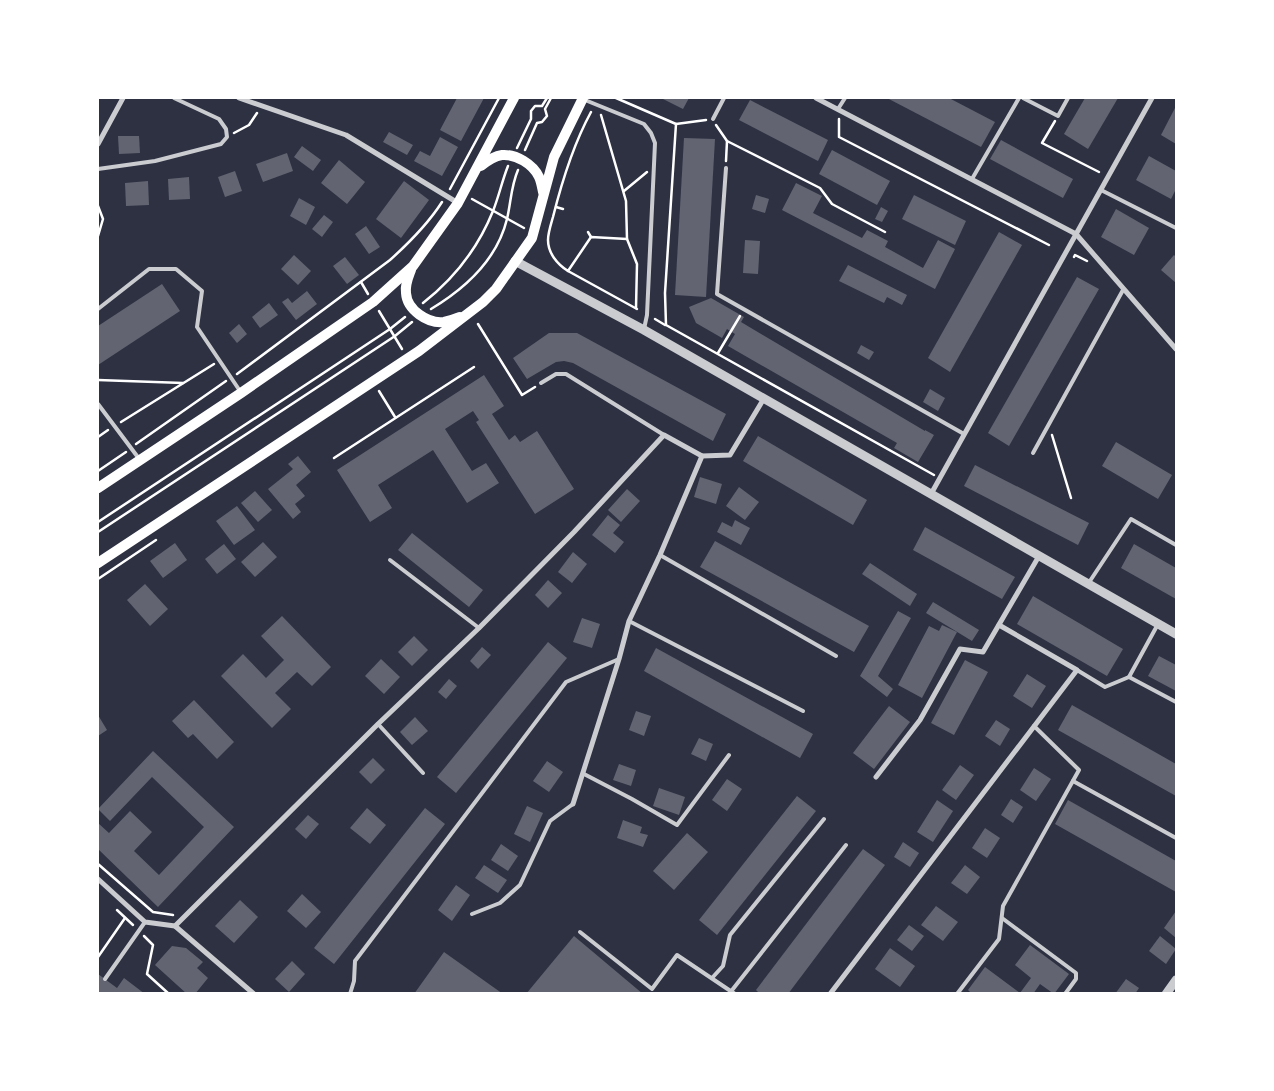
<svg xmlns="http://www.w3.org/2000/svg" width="1274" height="1091" viewBox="0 0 1274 1091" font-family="'Open Sans',sans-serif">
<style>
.building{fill:#626471}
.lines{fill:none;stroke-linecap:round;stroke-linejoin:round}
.path{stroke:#fff;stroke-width:2.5}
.service{stroke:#caccd0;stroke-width:4}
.minor{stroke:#caccd0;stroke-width:5}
.tertiary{stroke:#caccd0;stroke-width:9}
.secondary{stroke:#fff;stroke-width:10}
</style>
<rect width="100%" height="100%" fill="#2d3142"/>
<g class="building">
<polygon points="457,98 484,98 461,141 440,130"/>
<polygon points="661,98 689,98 683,109"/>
<polygon points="887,98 949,98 995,122 981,147"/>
<polygon points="1085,98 1118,98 1088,149 1064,134"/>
<polygon points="750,100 828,140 818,161 739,120"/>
<polygon points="1176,106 1176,144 1161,135"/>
<polygon points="389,132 413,145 407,155 383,142"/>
<polygon points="118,136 139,136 140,153 119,154"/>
<polygon points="440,137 458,147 442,176 414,161 420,151 430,156"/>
<polygon points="684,138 715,139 706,297 675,295"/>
<polygon points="1001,140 1073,179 1063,198 990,159"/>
<polygon points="302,146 321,160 313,171 294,157"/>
<polygon points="832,150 890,181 877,205 819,174"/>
<polygon points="287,153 293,171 263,182 256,164"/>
<polygon points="1149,156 1176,171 1176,189 1171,199 1136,180"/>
<polygon points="339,160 365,182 347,204 321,183"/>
<polygon points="235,171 242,191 225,197 218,177"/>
<polygon points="189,177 190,199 169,200 168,179"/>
<polygon points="148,181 149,205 126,206 125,183"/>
<polygon points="404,181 429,200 401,238 376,219"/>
<polygon points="796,183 822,196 813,213 862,238 867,230 888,241 885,247 923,268 938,240 955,249 935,289 782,210"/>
<polygon points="756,195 769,199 765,213 752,209"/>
<polygon points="914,195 966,221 955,245 902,219"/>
<polygon points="299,198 315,207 306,225 290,216"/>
<polygon points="881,207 888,211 882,222 875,219"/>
<polygon points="1116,209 1149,228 1134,255 1101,237"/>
<polygon points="324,215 333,222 322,237 312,229"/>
<polygon points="366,226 380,247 369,254 355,234"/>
<polygon points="999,232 1022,245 950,372 928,358"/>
<polygon points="745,240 760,241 758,274 743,273"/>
<polygon points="294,255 311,271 298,285 281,269"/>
<polygon points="1174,255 1176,257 1176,283 1161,270"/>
<polygon points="345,257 359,275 347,284 333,266"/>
<polygon points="848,265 907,295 902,305 887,297 884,303 839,281"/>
<polygon points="1077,277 1099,289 1009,446 988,433"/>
<polygon points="162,284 180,311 98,365 98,326"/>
<polygon points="307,291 317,304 296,320 282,302 288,298 292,303"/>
<polygon points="711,298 744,317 741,322 925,431 925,430 934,435 918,462 894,448 897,443 728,346 735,334 727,329 722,338 696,323 689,307"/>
<polygon points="269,303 278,315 260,328 252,317"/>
<polygon points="239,324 247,334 237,343 229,333"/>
<polygon points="549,333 577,333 726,414 713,441 573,363 564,361 556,362 527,379 513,358"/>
<polygon points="861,345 874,352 869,360 857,353"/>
<polygon points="484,375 504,406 492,414 509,440 515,435 520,442 537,431 574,489 535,514 476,422 479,420 473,411 445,429 472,471 486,463 499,483 467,503 433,450 378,485 392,508 370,522 337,470"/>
<polygon points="930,389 945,398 938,411 923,402"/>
<polygon points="758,436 867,500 853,525 743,461"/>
<polygon points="1116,442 1172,475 1158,499 1102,466"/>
<polygon points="298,456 311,472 296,485 305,496 295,504 301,512 293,519 268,489 293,469 288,464"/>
<polygon points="975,465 1089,523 1078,545 964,486"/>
<polygon points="700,477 722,484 716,504 694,497"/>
<polygon points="739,487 759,502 745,520 726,506"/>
<polygon points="627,489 640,501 621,522 608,510"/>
<polygon points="255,491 272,510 258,522 241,503"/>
<polygon points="237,506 255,530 234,545 216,521"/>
<polygon points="608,515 620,525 613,533 624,542 615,553 592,535"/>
<polygon points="735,520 750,528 741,545 717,532 722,522 732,527"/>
<polygon points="925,527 1015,577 1002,599 913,550"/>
<polygon points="412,533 483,590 469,607 398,550"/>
<polygon points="715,541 869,626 854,652 700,567"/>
<polygon points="263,542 277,557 255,577 241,562"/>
<polygon points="175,543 187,560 163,578 150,561"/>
<polygon points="224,544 236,559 217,574 205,559"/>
<polygon points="1134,544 1176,568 1176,599 1121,568"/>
<polygon points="573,552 587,564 572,583 558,572"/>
<polygon points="870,563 917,594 910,606 862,574"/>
<polygon points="548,580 562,593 548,608 535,595"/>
<polygon points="145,584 168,609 150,626 127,600"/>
<polygon points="1033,596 1123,649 1107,676 1017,624"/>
<polygon points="933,602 979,630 972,641 926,613"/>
<polygon points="898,611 911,618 878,676 893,689 887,697 860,676"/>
<polygon points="282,616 331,667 312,686 297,672 275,693 291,709 272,728 221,676 243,654 266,678 284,660 261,636"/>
<polygon points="582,618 600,624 592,648 573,642"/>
<polygon points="942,625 957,632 922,698 898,685 929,626 939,631"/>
<polygon points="414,636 428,650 412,666 398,652"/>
<polygon points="548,642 567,658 456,793 437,777"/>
<polygon points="482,647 491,655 478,669 470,661"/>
<polygon points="656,648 813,734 800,758 644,671"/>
<polygon points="1159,656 1176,665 1176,691 1148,676"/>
<polygon points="381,659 400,677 384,694 365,676"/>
<polygon points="965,660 988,672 954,735 931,723"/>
<polygon points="1027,674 1046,686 1032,708 1013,696"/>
<polygon points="449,679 457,686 446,699 438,692"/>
<polygon points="194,700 234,742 217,759 193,734 188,738 172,721"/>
<polygon points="1072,705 1176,764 1176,796 1058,730"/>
<polygon points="889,706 910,722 874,769 853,753"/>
<polygon points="636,711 651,716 644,736 629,730"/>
<polygon points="98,715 107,730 98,736"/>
<polygon points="415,717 428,731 412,745 400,732"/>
<polygon points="996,720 1010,729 1000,746 985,736"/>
<polygon points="699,738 713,744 706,761 691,754"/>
<polygon points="153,751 234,827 158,907 98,849 98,823 109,833 130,811 152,832 134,851 159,875 204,827 152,777 110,821 98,809"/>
<polygon points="373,758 385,770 371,784 359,772"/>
<polygon points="547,761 563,772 549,792 533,781"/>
<polygon points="619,764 636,770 631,786 613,780"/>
<polygon points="960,765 974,775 956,800 942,790"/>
<polygon points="1034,768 1051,779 1036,801 1020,790"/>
<polygon points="727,779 742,789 727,811 712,800"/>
<polygon points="659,788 685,797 679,815 653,806"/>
<polygon points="797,796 816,811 717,935 699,920"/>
<polygon points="1011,799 1023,807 1013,823 1001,815"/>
<polygon points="937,800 953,811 933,842 917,832"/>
<polygon points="1068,800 1176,861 1176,892 1055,824"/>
<polygon points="527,806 543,813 530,842 514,834"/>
<polygon points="367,808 386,825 370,844 350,828"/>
<polygon points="425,808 445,824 334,964 314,948"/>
<polygon points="308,815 319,824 306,839 295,829"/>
<polygon points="623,820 642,827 640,833 648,835 643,847 617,838"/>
<polygon points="985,828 1000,838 987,858 972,848"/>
<polygon points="687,833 708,852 674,890 653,871"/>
<polygon points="903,842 919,853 910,867 894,857"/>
<polygon points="501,844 518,856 508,871 491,860"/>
<polygon points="863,849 885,865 788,994 760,994 756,990"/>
<polygon points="484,865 507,880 498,893 475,878"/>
<polygon points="965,865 980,877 967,894 951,883"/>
<polygon points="456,885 470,895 452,921 438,910"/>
<polygon points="302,894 321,912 306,928 287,911"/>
<polygon points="240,900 258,917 234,943 215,926"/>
<polygon points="936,906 958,922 943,941 921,925"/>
<polygon points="1176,911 1176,938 1164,928"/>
<polygon points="909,925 924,936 912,951 897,940"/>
<polygon points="574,936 643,994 526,994"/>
<polygon points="1160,936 1176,949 1166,964 1149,951"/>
<polygon points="1030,945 1069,974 1054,994 1040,984 1033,994 972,994 968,990 985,967 1020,993 1031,978 1015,965"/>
<polygon points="172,946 186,948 203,962 197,968 208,978 195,994 187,994 155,965"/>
<polygon points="890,948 915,966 900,987 875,969"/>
<polygon points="444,952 503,994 414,994"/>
<polygon points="292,961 305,974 289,992 275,979"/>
<polygon points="98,974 117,988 124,978 145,994 98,994"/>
<polygon points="1126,979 1139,988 1135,994 1115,994"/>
</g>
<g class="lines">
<g class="path">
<polyline points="616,98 676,124 665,293 666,325 934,475"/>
<path d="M591,112C573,145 562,181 553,217C551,224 548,233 548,240C548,253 557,264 568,271L591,237L627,239L637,264L636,308"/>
<polyline points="601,115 626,201 627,239"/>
<polyline points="839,119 839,137 1049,245"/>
<polyline points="1055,121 1042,143 1099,172"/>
<polyline points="676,124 706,120"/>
<polyline points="716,125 727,141 726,161"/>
<polyline points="234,133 249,125 257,113"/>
<polyline points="727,141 820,188 832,204 885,232"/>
<polyline points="517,148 531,119 531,111 535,106 542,106 547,98"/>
<polyline points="525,150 537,123 542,122 547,116 545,109 551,98"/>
<polyline points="450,189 499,98"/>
<polyline points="624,191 647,172"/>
<polyline points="472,199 524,228"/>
<polyline points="98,206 103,219 98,236"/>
<polyline points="556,207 563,209"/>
<polyline points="588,232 591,237"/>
<polyline points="1074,257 1075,255 1087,261"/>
<polyline points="568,271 637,309"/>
<polyline points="361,282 368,294"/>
<path d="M423,303C455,278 478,248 493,211C499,196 502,181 508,166"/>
<path d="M431,309C466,288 497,260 507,219C511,202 511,186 518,170"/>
<polyline points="379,311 402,349"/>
<polyline points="655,319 665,325"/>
<polyline points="478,324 522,395 535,387"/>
<polyline points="718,353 740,316"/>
<path d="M237,374L390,260C410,242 428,224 442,202"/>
<polyline points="98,380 183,383"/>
<polyline points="379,391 395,417"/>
<polyline points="121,422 214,364"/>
<polyline points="1052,435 1071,498"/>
<polyline points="98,437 108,430"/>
<polyline points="136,444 226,381"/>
<polyline points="334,458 474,367"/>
<polyline points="98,471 126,452"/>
<polyline points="98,522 390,329 405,317"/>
<polyline points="98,532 395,336 412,322"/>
<polyline points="98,579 156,540"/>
<polyline points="98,864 153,912 173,915"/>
<polyline points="117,910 133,925"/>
<polyline points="144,936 153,945 147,974 169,994"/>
<polyline points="98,957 125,918"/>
</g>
<g class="service">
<polyline points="1023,98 1058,116 1068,98"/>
<polyline points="585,100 644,124 651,133 655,143 647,315 644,329"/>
<polyline points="838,109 845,98"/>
<polyline points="713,119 724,98"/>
<polyline points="726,168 717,294 964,434"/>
<polyline points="98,169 155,161 221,144 227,137 226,129 219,119 174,98"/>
<polyline points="972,179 1019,98"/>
<polyline points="1101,190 1176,228"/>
<polyline points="98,309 149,269 176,269 202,291 197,327 240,391"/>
<polyline points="541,383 556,374 566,374 664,435"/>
<polyline points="98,404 140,460"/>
<polyline points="1033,453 1123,290"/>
<polyline points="660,555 836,656"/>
<polyline points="390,560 479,628"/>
<polyline points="1088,584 1131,519 1176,545"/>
<polyline points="629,621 803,711"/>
<polyline points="1158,624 1129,677 1176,702"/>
<polyline points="1077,670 1105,687 1129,677"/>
<polyline points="378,724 423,773"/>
<polyline points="584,774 632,799 677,825 729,755"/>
<polyline points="1073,781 1176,838"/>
<polyline points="472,914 500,903 520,885 550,821 573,804"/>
<polyline points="1002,918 1076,973 1076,979 1065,994"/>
<polyline points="580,932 652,989 677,955 735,994"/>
<polyline points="712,978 723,966 730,935 824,819"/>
<polyline points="105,979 145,922"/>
<polyline points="350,994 354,981 355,961 566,682 619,659"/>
<polyline points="729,994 846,845"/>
<polyline points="957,994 999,939 1003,906 1079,770 1034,726"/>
</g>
<g class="minor">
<polyline points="239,98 346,135 458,203"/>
<polyline points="816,98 1076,234 1176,349"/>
<polyline points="98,144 123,98"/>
<polyline points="931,494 1152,98"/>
<polyline points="876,777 920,720 960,649 983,652 1039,556"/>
<polyline points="573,804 619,659 629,621 660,555 702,456 730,455 763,400"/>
<polyline points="98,879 145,922 175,926 254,994"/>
<polyline points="175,926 378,724 479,628 574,532 664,435 702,456"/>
<polyline points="830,994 1077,670 999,625"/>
</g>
<g class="tertiary">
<polyline points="515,261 644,330 1176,634"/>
<polyline points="1166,994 1176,980"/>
</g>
<g class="secondary">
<path d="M481,166C487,161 494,156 502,155C516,154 533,164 539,177C541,181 542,187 543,192"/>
<path d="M411,270C408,278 405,284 406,293C407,310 428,324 444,322C449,321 455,319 460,317"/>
<polyline points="98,488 241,393 373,302 413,266 458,203 514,98"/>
<polyline points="98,563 419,351 483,302 496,289 532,238 554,157 583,98"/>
</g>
</g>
<rect width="1274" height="1091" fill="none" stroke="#ffffff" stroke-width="198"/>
</svg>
